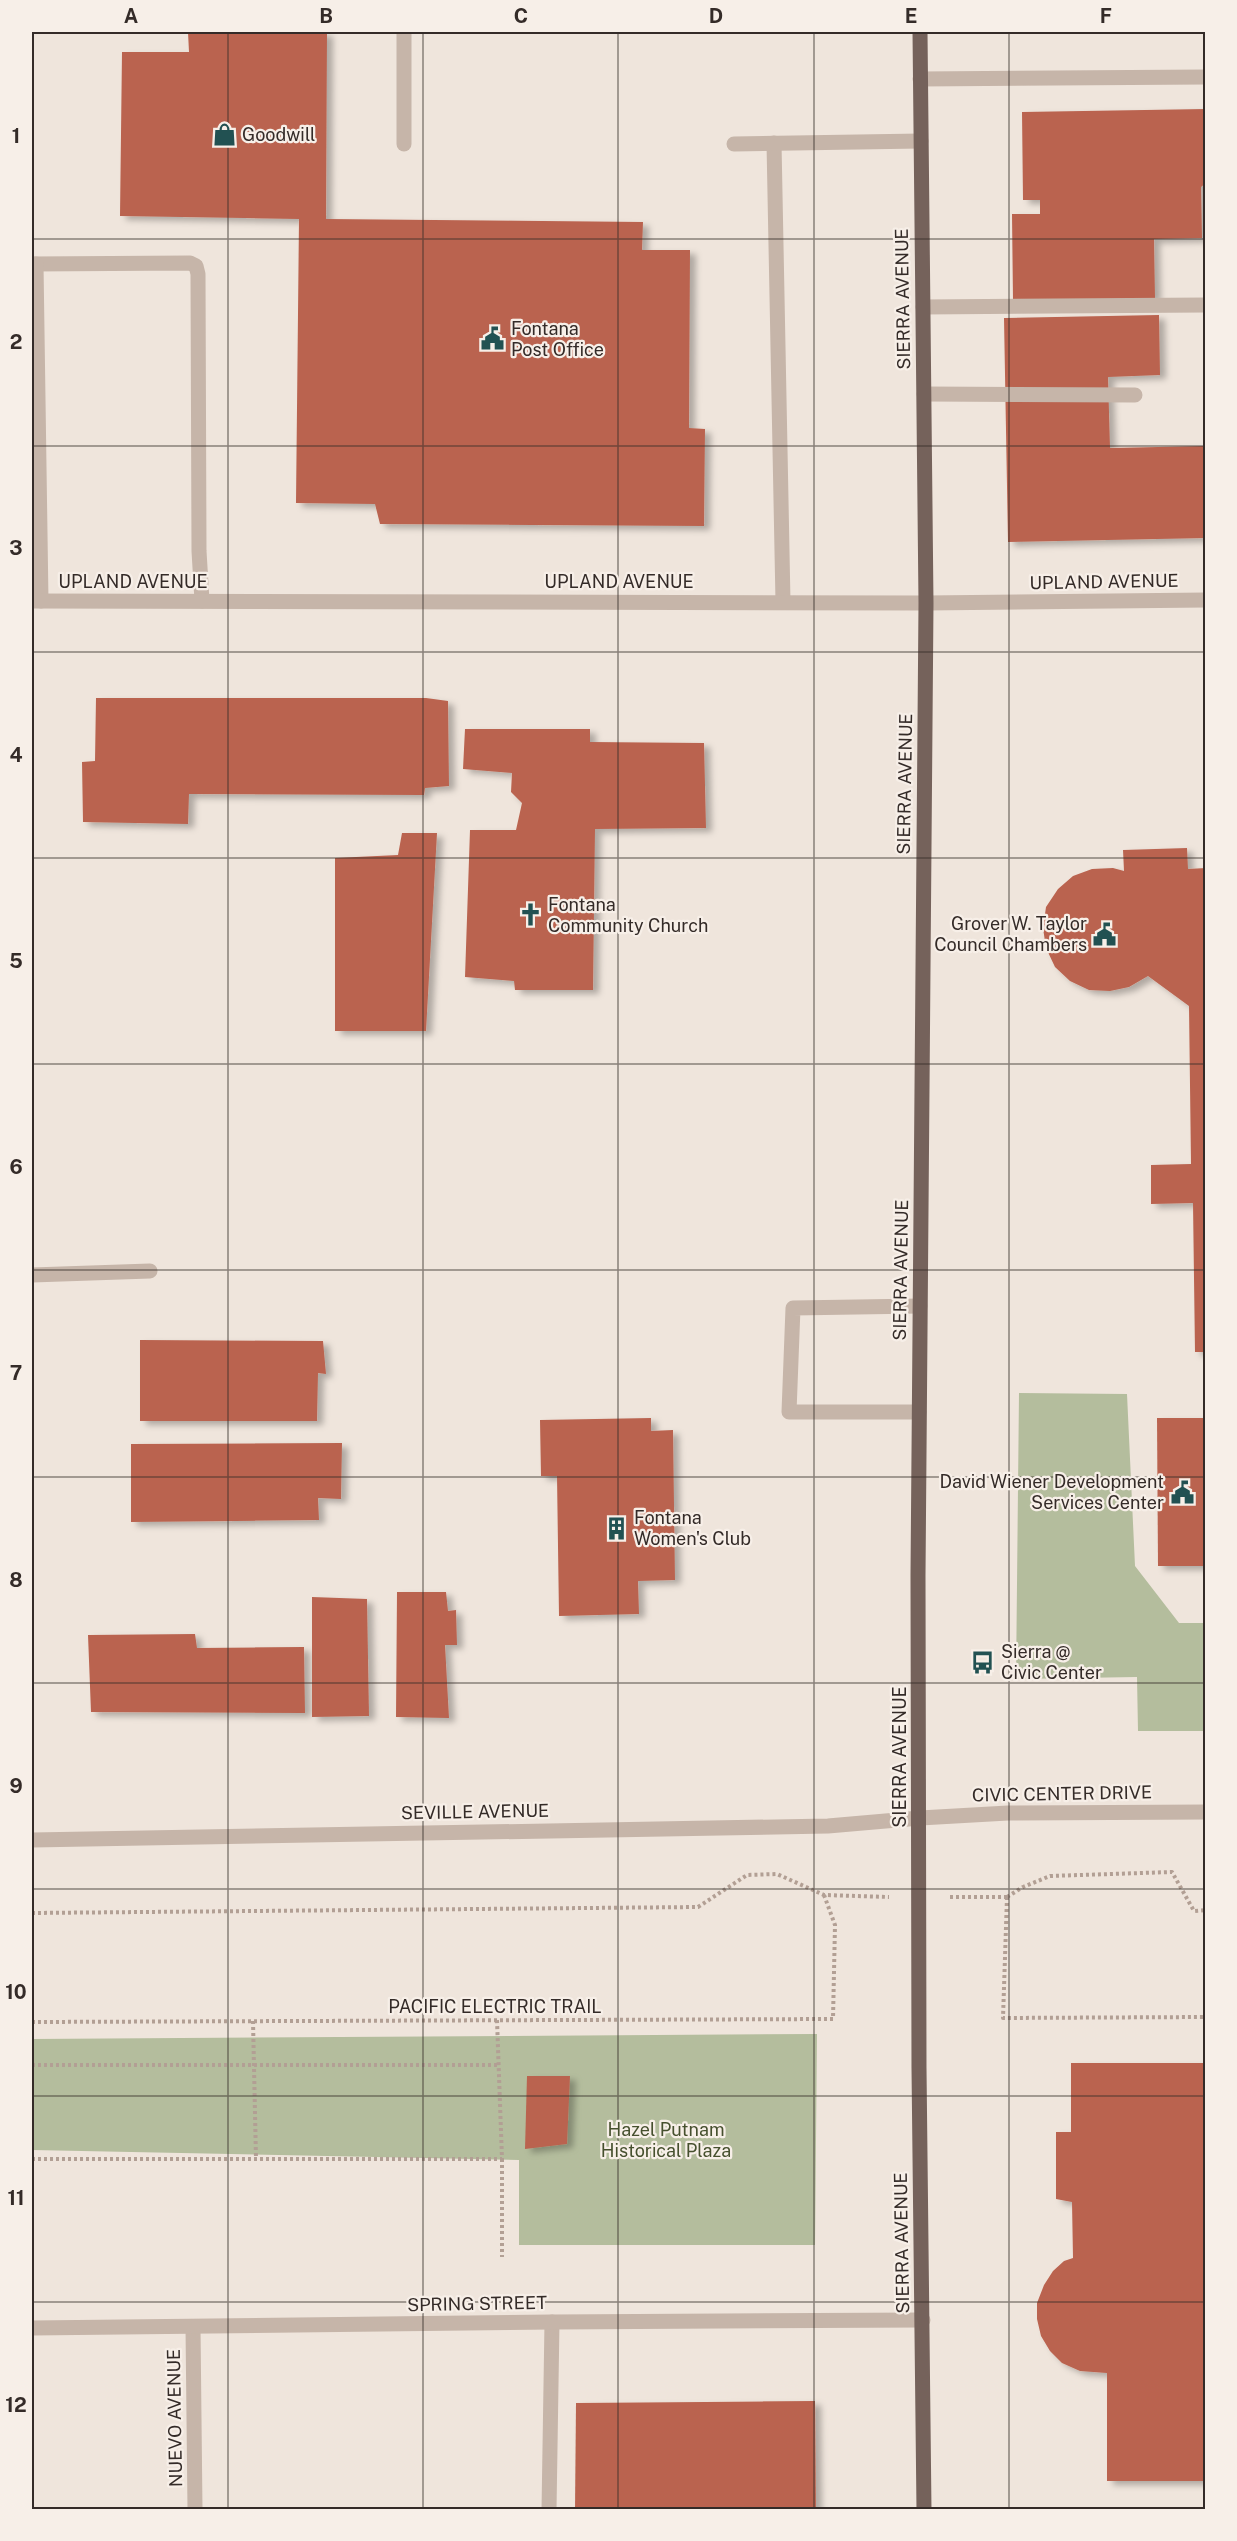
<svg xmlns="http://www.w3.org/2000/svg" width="1237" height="2541" viewBox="0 0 1237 2541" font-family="'Public Sans',sans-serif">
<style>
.green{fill:#b4bd9d}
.building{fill:#ba634f;filter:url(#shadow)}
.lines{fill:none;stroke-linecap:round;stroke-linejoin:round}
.path{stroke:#b29f94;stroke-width:4;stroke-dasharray:3 3;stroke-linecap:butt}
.service{stroke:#c6b5a9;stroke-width:15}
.minor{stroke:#c6b5a9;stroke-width:15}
.tertiary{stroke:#c6b5a9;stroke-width:15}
.primary{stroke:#75625b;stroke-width:15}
.grid{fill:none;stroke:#342b28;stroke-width:1.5;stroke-opacity:0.55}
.labels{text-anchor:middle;stroke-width:4.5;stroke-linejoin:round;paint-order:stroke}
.poi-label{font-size:18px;fill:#342b28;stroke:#f7efe8;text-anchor:start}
.street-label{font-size:18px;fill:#342b28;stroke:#f7efe8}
.park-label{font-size:18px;fill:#46502e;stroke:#f7efe8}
.neatline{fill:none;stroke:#342b28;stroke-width:2}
.grid-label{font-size:20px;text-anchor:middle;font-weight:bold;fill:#342b28}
</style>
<defs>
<filter id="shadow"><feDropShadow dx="6" dy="4" stdDeviation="3" flood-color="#0004"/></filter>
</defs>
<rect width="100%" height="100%" fill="#efe5dc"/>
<g class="green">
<polygon points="1019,1393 1127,1394 1135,1566 1179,1623 1205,1623 1205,1731 1138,1731 1137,1677 1016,1679"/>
<polygon points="817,2034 815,2245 519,2245 519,2160 32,2150 32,2039"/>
</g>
<g class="building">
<polygon points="188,32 327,32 326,219 643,222 642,250 690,250 689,428 705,429 704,526 380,524 375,504 296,503 299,219 120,216 122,52 189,52"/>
<polygon points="1206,109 1206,183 1201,187 1202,238 1154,239 1155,298 1013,301 1012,214 1040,214 1040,200 1023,200 1022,112"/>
<polygon points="1159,315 1160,375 1108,377 1110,448 1206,446 1206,538 1008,542 1004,318"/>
<polygon points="96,698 426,698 448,701 449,786 425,788 424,795 189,794 188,824 83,822 82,762 95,761"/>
<polygon points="465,729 590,729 590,742 704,743 706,828 595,829 593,990 515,990 514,981 465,977 470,830 516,830 522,803 511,792 512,773 463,769"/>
<polygon points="402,833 437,833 426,1031 335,1031 335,858 398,855"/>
<polygon points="1187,848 1188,869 1206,868 1206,1352 1195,1352 1193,1203 1151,1204 1151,1165 1191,1164 1189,1006 1148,976 1129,987 1110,991 1089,990 1070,981 1055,967 1046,948 1043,928 1046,907 1058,889 1073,876 1092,869 1113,868 1124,871 1123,850"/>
<polygon points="140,1340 323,1341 326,1374 318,1373 317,1421 140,1421"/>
<polygon points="651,1418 651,1431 673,1430 675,1580 638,1581 639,1614 559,1616 557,1476 541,1476 540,1420"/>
<polygon points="1157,1418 1206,1418 1206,1566 1158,1566"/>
<polygon points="342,1443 341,1499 318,1498 319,1520 131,1522 131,1444"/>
<polygon points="397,1592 446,1592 448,1611 456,1610 457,1645 445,1645 449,1718 396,1717"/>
<polygon points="312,1597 367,1599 369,1716 312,1717"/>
<polygon points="195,1634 197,1648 304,1647 305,1713 91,1712 88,1635"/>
<polygon points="1071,2063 1206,2063 1206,2481 1107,2481 1107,2373 1080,2371 1062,2363 1050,2351 1041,2336 1037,2319 1037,2303 1044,2285 1053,2271 1064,2261 1073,2258 1072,2202 1056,2199 1056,2132 1071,2132"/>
<polygon points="527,2076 570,2076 567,2144 525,2149"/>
<polygon points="815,2401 816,2510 575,2510 576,2403"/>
</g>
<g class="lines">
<g class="path">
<polyline points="950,1897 1007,1897"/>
<polyline points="1007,1897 1003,2018 1206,2017"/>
<polyline points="1007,1897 1023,1887 1050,1876 1172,1872 1194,1911 1206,1910"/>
<polyline points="32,1913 698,1907 747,1875 777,1874 824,1895 889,1897"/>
<polyline points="253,2021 256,2159"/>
<polyline points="32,2022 833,2019 835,1925 824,1895"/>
<polyline points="32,2065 499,2065"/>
<polyline points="32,2159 502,2159 497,2020"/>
<polyline points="502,2159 502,2257"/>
</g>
<g class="service">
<polyline points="404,32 404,144"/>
<polyline points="920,79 1206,77"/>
<polyline points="774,143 783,602"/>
<polyline points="734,144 921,141"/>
<polyline points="32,264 190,263 196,266 198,274 199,551 202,601"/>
<polyline points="36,264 41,601"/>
<polyline points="923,307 1206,305"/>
<polyline points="924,394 1135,395"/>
<polyline points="32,1275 150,1271"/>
<polyline points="919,1412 789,1412 793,1308 920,1306"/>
<polyline points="549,2510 552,2322"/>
</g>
<g class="minor">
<polyline points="32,601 926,603 1206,600"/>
<polyline points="920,1818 1008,1813 1206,1812"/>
<polyline points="193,2327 195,2510"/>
<polyline points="32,2328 552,2322 923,2320"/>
</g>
<polyline class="tertiary" points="32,1840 828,1826 920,1818"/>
<polyline class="primary" points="920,32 926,603 918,1575 919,2068 924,2510"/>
</g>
<path class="grid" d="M228,32V2510M423,32V2510M618,32V2510M814,32V2510M1009,32V2510M32,239H1206M32,446H1206M32,652H1206M32,858H1206M32,1064H1206M32,1270H1206M32,1477H1206M32,1683H1206M32,1889H1206M32,2096H1206M32,2302H1206"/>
<defs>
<symbol id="shop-bare" viewBox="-9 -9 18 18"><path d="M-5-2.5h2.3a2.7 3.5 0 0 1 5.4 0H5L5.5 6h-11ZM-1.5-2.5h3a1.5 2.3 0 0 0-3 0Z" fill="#225152" stroke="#f7efe8" stroke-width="2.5" paint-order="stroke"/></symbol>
<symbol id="civic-bare" viewBox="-9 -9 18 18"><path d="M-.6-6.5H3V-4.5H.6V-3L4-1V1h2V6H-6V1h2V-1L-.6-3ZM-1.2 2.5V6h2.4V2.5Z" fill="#225152" stroke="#f7efe8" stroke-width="2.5" paint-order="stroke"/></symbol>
<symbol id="church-bare" viewBox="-9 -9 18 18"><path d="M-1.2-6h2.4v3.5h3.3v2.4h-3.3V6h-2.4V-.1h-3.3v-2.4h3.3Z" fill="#225152" stroke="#f7efe8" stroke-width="2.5" paint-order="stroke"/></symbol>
<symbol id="building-bare" viewBox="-9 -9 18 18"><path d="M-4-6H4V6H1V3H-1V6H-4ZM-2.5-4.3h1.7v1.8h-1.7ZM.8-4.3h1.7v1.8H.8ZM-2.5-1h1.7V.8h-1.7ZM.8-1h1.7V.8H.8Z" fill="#225152" stroke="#f7efe8" stroke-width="2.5" paint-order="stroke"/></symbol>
<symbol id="bus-bare" viewBox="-9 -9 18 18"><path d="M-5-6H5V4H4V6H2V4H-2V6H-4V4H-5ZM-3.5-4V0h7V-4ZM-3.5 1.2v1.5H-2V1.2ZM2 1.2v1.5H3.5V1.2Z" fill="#225152" stroke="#f7efe8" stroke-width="2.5" paint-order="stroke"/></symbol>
</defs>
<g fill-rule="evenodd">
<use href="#shop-bare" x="208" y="118" width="33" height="33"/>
<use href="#civic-bare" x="476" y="322" width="33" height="33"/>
<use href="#church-bare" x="514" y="898" width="33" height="33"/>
<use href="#civic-bare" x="1088" y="918" width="33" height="33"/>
<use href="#civic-bare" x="1166" y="1476" width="33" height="33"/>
<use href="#building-bare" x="600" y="1512" width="33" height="33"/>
<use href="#bus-bare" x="966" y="1646" width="33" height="33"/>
</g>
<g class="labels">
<g class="poi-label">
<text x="242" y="141">Goodwill</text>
<text x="511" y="335">Fontana<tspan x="511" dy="21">Post Office</tspan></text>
<text x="548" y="911">Fontana<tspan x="548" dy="21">Community Church</tspan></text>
<text x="1087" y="930" text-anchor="end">Grover W. Taylor<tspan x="1087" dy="21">Council Chambers</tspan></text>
<text x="1164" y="1488" text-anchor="end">David Wiener Development<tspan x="1164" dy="21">Services Center</tspan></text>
<text x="634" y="1524">Fontana<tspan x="634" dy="21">Women's Club</tspan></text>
<text x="1001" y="1658">Sierra @<tspan x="1001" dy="21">Civic Center</tspan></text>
</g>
<g class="street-label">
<text transform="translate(903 299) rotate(-91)" y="6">SIERRA AVENUE</text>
<text x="133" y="588">UPLAND AVENUE</text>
<text x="619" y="588">UPLAND AVENUE</text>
<text transform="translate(1104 582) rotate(-1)" y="6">UPLAND AVENUE</text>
<text transform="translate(905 784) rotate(-89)" y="6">SIERRA AVENUE</text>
<text transform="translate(901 1270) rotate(-89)" y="6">SIERRA AVENUE</text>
<text transform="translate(900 1757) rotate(-90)" y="6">SIERRA AVENUE</text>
<text transform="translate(1062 1794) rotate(-1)" y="6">CIVIC CENTER DRIVE</text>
<text transform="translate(475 1812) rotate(-1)" y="6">SEVILLE AVENUE</text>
<text x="495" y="2013">PACIFIC ELECTRIC TRAIL</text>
<text transform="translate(902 2243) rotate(-91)" y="6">SIERRA AVENUE</text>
<text transform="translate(477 2304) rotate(-1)" y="6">SPRING STREET</text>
<text transform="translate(175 2418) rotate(-91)" y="6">NUEVO AVENUE</text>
</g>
<g class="park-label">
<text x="666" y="2136">Hazel Putnam<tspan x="666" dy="21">Historical Plaza</tspan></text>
</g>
</g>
<rect width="1237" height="2541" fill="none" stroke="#f7efe8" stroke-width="66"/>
<rect x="33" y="33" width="1171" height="2475" class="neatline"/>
<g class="grid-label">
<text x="131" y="23">A</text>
<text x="326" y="23">B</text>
<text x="521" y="23">C</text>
<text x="716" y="23">D</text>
<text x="911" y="23">E</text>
<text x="1106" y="23">F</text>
<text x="16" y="143">1</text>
<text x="16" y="349">2</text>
<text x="16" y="555">3</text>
<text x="16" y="762">4</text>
<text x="16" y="968">5</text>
<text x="16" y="1174">6</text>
<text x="16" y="1380">7</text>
<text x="16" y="1587">8</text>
<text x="16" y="1793">9</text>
<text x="16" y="1999">10</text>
<text x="16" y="2205">11</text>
<text x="16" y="2412">12</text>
</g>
</svg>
